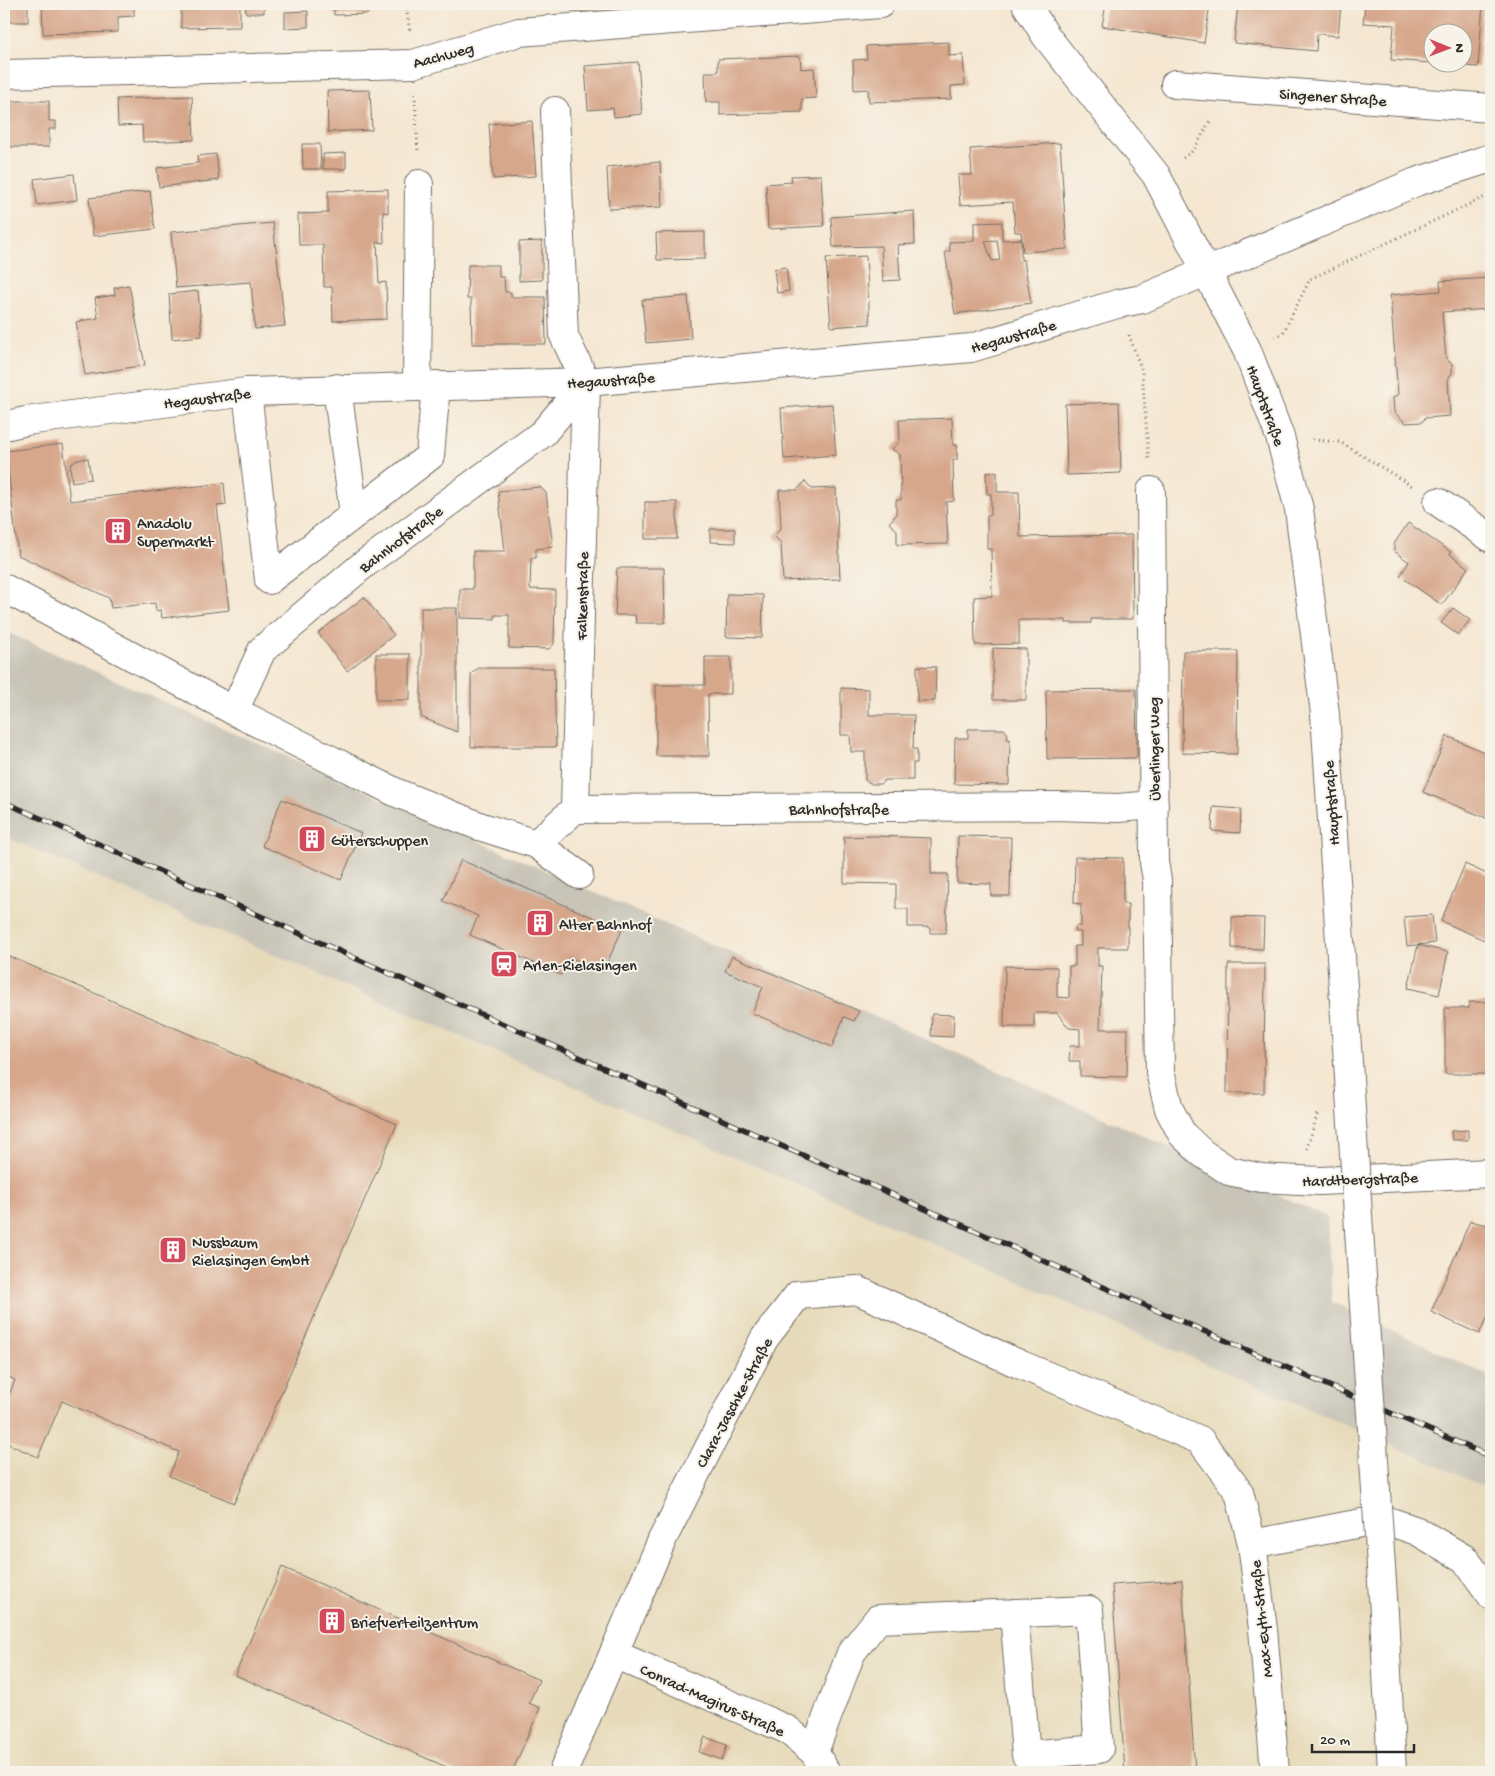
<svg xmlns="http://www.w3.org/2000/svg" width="1495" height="1776" viewBox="0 0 1495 1776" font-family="'Gochi Hand',sans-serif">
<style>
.built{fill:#e7daba}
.industrial{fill:#c8c4b8}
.building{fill:#d7a78c;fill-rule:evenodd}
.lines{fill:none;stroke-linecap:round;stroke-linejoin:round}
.minor-casing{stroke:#726d65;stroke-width:30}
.major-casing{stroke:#726d65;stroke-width:30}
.path{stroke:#726d65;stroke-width:3;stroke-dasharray:1 4;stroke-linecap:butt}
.minor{stroke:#fff;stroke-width:28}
.major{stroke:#fff;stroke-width:28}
.rail-casing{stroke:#2b2b2b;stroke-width:5.5}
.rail{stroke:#f7f3e8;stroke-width:4;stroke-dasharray:11;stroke-linecap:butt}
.major-bridge-casing{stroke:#726d65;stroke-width:30;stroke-linecap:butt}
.major-bridge{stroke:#fff;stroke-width:28}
.labels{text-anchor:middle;stroke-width:4;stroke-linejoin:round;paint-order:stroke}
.street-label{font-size:16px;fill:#2b2b2b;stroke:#f7f3e8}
.poi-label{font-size:16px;fill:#2b2b2b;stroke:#f7f3e8;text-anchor:start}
</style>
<rect width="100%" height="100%" fill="#f7f3e8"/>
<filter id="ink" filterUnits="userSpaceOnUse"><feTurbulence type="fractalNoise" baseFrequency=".02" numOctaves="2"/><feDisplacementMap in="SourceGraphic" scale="10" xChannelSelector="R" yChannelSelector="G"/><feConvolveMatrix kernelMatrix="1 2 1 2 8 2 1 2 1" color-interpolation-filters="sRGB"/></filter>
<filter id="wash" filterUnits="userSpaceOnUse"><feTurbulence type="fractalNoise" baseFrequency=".0096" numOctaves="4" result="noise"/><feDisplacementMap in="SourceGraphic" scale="20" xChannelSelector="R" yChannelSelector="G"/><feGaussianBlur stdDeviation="1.12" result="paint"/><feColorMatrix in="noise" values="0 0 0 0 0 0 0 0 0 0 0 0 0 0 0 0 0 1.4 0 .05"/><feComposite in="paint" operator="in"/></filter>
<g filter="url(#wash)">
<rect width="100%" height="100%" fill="#f5e7d2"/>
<polygon class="built" points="4,836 1491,1489 1491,1772 4,1772"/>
<polygon class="industrial" points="4,631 1327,1217 1332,1302 1491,1377 1491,1489 4,836"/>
<g id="blocks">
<g class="building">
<rect x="4" y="4" width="24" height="18"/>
<polygon points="42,4 134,4 134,16 118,17 118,32 43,34"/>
<polygon points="181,4 240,4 240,27 181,28"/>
<polygon points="245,4 264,4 264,13 246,13"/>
<polygon points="324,4 367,4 368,14 334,15 334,8 324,8"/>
<polygon points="570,4 643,4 643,6 571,11"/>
<polygon points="1106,4 1210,4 1204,43 1102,26"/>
<polygon points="1238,4 1341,4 1338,36 1317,34 1316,51 1234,43"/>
<polygon points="1365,4 1483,4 1478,67 1441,64 1462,62 1462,32 1432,32 1432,63 1391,60 1394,25 1363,23"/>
<polygon points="308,11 308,27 285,28 285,12"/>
<polygon points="949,42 949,56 963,55 965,85 951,86 951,99 869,102 868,89 854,90 853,60 867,59 866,46"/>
<polygon points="800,56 801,69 814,68 816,98 802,99 802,112 720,115 720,102 706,102 705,72 718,72 718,59"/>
<polygon points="638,62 642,114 614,117 613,108 588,110 585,66"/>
<polygon points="370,90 372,130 328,132 327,91"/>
<polygon points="192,96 194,140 143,142 142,125 118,126 117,99"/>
<polygon points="4,101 49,101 49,121 56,121 56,129 49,129 49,147 4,147"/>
<polygon points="532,121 536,176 493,179 489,124"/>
<polygon points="1060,143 1067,249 1023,252 1021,232 1015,232 1013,202 960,205 958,175 972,175 970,149"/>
<polygon points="302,144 320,144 321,169 303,169"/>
<polygon points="346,153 346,169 323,169 323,154"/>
<polygon points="216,154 219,180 159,187 157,168 198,163 197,156"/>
<polygon points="660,162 662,207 609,209 607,167"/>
<polygon points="74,174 77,200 37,205 34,179"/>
<polygon points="821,175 824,226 768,229 766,184 792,182 791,176"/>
<polygon points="388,189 388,213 383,212 384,243 377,242 379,283 386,282 387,319 333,321 332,287 324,287 323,245 299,245 298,214 328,213 328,191"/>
<polygon points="150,191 155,229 93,236 89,198"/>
<polygon points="914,211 915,244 898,245 900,280 883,281 881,246 833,247 831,217"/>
<path d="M1002,222V240L1021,239V260H1024L1031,303L955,314L945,252L950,251L949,242L974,241V223ZM997,240L1000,260L992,261L985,241Z"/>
<polygon points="273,223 285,326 255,329 251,282 176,288 171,232"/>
<polygon points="705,232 705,259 657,260 656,233"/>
<polygon points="542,241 542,280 519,281 519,242"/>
<polygon points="866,256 870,324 831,327 826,258"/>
<polygon points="468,265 499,265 499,277 504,277 505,292 511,292 511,297 545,297 546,344 472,344 471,299 467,299"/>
<polygon points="786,267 789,291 777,293 774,269"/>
<polygon points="1491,278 1491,309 1442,312 1446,359 1452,364 1452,373 1448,379 1450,416 1425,418 1422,422 1406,423 1394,412 1393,398 1398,394 1390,295 1441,291 1440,281"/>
<polygon points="129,285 145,365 85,375 76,322 98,318 95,298 115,295 114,288"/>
<polygon points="198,291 202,336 172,339 169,294"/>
<polygon points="688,296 691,339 646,343 642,300"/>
<polygon points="1119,402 1121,473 1067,475 1065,404"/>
<polygon points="832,404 836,455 784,459 781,408"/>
<polygon points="952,418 953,445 957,445 957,460 953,460 954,501 946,502 948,544 897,545 897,530 889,523 896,515 896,500 901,500 900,455 892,449 900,441 899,420"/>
<polygon points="63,444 70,501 224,483 226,505 217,506 229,610 162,618 161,610 156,611 155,603 111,608 109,598 18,555 6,451"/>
<polygon points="88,458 91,479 72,482 70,465 77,460"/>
<polygon points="997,472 997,492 1019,492 1020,537 1132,535 1133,619 1091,619 1091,623 1066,623 1066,620 1019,620 1019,644 975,645 974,597 992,596 991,549 987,549 987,515 991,515 991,494 987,494 986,473"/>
<polygon points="805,481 812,489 836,488 840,579 783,581 781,543 774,536 781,528 779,490 797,490"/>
<polygon points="540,487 546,493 553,547 536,549 536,558 531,558 530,589 555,590 554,644 549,649 509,648 509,615 495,615 495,619 460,618 460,589 473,589 473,551 505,551 498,491"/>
<rect x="645" y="502" width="32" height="37"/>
<polygon points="1408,523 1451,552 1450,554 1468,568 1442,605 1400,576 1409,562 1394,551 1394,544"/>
<polygon points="710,529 735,529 735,543 710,542"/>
<polygon points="617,568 664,568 665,623 636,623 635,615 615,615"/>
<polygon points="727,594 763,595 762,638 726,637"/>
<polygon points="364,597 394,635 347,671 318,633"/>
<polygon points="421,608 457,608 457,732 421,717"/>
<polygon points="1453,608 1470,620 1458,635 1441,623"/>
<polygon points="993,648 1026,649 1026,700 993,700"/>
<polygon points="1183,651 1238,651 1237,754 1182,753"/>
<rect x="376" y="654" width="34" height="46"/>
<polygon points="705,657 731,657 731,694 708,694 709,756 656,756 656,685 705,685"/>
<polygon points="917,666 936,667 935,701 917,701"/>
<polygon points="478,668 554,668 556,747 471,747 471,674"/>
<polygon points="841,688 869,689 869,715 914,715 913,749 917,749 917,763 913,763 913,780 885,780 880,784 872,784 865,780 865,752 851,752 850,735 841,735"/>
<polygon points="1136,689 1137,758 1047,759 1046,690"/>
<polygon points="968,729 1004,729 1008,734 1007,739 1010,739 1009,785 954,784 955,738 968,738"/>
<polygon points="1447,736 1491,755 1491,820 1423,792"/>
<polygon points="282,799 361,833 341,880 262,846"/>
<polygon points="1213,807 1241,809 1240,833 1212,831"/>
<polygon points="873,836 931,838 931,874 948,874 946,933 930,933 930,927 908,927 908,909 896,909 896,884 844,883 844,837"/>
<polygon points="958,836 1011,837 1010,896 991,896 991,884 957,883"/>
<polygon points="1075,857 1123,858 1123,904 1128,904 1128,948 1098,948 1098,966 1102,966 1100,1029 1128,1029 1127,1077 1080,1076 1080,1061 1069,1061 1070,1046 1080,1046 1080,1029 1069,1028 1057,1013 1034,1013 1034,1027 1004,1027 1005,966 1057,967 1057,997 1069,998 1069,966 1075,966 1075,946 1081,946 1081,932 1075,932 1076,926 1081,926 1081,904 1074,903"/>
<polygon points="461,860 622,930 603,972 569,957 561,975 470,935 478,916 443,901"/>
<polygon points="1465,864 1491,876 1491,943 1441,921"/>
<polygon points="1432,915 1435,943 1407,946 1404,917"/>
<polygon points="1232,917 1264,918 1263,949 1232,948"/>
<polygon points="1418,945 1448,952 1439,995 1408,988"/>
<polygon points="4,954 397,1124 234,1503 169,1476 179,1452 62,1401 38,1457 4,1442 4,1408 15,1380 4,1375"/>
<polygon points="732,956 859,1011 854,1021 844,1017 832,1047 752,1013 763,987 725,971"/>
<polygon points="1228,964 1265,964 1264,1093 1227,1093"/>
<polygon points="1469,1002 1491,1002 1491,1074 1445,1074 1445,1008 1469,1008"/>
<polygon points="932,1014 954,1015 953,1037 931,1036"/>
<polygon points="1468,1130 1468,1140 1452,1140 1451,1131"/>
<polygon points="1470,1221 1491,1226 1491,1311 1479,1334 1431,1312"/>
<polygon points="282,1567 539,1680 529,1703 540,1708 512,1772 458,1772 235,1675"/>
<polygon points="1182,1580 1195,1772 1125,1772 1112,1585"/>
<polygon points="705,1737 727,1745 722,1760 699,1752"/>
</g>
</g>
</g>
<g filter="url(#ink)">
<use href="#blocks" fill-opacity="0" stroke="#726d65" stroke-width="1"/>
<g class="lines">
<defs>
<g id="minor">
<polyline points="4,74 413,64 519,32 880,4"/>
<polyline points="1175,84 1491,108"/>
<polyline points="555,111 564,336 586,382 575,809"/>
<polyline points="417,385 419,184"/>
<polyline points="337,388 354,514"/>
<polyline points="247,392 269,580 430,456 436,385"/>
<polyline points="1151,491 1154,862 1157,880 1160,1072 1169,1109 1182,1134 1202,1153 1229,1171 1261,1178 1320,1181 1491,1173"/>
<polyline points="1438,502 1491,538"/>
<polyline points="4,588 234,711 397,793 479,826 536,844 579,875"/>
<polyline points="234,711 262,650 363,565 543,433 586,382"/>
<polyline points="536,844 575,809 1057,806 1118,808 1154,805"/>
<polyline points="1252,1544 1382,1519 1417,1531 1465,1559 1491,1595"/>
<polyline points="614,1654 788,1730 814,1752 826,1772"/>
<polyline points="814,1752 851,1653 878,1619 1089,1610 1099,1749 1026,1755 1014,1613"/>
<polyline points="563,1772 662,1540 764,1339 798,1295 857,1290 1019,1364 1200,1440 1239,1492 1252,1544 1263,1629 1275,1772"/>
</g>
<g id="major">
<polyline points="1026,4 1046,36 1156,175 1247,350 1280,437 1299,509 1325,714 1352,1123"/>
<polyline points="4,426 26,421 247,392 586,382 971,348 1117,304 1142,299 1416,182 1491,158"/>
<polyline points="1384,1613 1392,1772"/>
</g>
</defs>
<use href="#minor" class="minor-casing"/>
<use href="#major" class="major-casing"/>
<g class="path">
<polyline points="406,4 410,33"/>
<polyline points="415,94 418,153"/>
<polyline points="1183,158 1194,150 1211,119"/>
<polyline points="1129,335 1142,371 1149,461"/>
<polyline points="1275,337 1283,333 1310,279 1491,194"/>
<polyline points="1313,440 1340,442 1412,486"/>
<polyline points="1307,1149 1318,1112"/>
</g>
<use href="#minor" class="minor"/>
<use href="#major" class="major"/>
<defs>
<polyline id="rail" points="4,802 483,1015 1491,1457"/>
</defs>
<use href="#rail" class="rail-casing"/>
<use href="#rail" class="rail"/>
<defs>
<polyline id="major-bridge" points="1352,1123 1384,1613"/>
</defs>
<use href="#major-bridge" class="major-bridge-casing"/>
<use href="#major-bridge" class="major-bridge"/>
</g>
</g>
<defs>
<symbol id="building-square" viewBox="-11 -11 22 22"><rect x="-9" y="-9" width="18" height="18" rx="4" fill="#d1495b" stroke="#f7f3e8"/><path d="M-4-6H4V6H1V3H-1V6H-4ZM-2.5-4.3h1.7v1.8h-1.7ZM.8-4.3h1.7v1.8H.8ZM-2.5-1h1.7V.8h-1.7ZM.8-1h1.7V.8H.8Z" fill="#fff"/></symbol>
<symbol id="station-square" viewBox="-11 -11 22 22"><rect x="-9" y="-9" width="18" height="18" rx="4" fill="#d1495b" stroke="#f7f3e8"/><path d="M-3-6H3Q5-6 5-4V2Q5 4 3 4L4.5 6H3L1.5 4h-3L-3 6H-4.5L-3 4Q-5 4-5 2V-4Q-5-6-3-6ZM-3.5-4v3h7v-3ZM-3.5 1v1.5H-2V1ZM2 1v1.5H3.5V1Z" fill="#fff"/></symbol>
</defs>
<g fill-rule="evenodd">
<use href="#building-square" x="102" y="515" width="32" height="32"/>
<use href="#building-square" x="296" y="823" width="32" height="32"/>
<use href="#building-square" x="524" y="907" width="32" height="32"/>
<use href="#station-square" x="488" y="948" width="32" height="32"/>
<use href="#building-square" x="157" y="1234" width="32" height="32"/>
<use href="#building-square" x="316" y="1605" width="32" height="32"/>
</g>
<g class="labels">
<g class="street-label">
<text transform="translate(443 54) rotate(-15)" y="6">Aachweg</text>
<text transform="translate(1333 96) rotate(4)" y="6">Singener Straße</text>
<text transform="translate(1013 335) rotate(-16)" y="6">Hegaustraße</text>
<text transform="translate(611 379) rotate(-4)" y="6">Hegaustraße</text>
<text transform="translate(207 397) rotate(-7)" y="6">Hegaustraße</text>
<text transform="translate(1267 405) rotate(70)" y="6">Hauptstraße</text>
<text transform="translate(400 538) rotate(-37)" y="6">Bahnhofstraße</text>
<text transform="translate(581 596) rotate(-89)" y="6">Falkenstraße</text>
<text transform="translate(1153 749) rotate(-91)" y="6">Überlinger Weg</text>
<text transform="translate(1330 803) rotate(-94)" y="6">Hauptstraße</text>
<text x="839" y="814">Bahnhofstraße</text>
<text transform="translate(1360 1178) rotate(-2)" y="6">Hardtbergstraße</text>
<text transform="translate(733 1402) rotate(-62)" y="6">Clara-Jaschke-Straße</text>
<text transform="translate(1260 1619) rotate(-96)" y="6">Max-Eyth-Straße</text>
<text transform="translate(713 1699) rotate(24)" y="6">Conrad-Magirus-Straße</text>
</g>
<g class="poi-label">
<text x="137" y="528">Anadolu<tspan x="137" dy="18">Supermarkt</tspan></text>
<text x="331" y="845">Güterschuppen</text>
<text x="559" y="929">Alter Bahnhof</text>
<text x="523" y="970">Arlen-Rielasingen</text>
<text x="192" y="1247">Nussbaum<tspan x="192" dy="18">Rielasingen GmbH</tspan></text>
<text x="351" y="1627">Briefverteilzentrum</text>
</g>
</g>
<rect width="1495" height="1776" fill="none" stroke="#f7f3e8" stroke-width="20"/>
<g transform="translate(1448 48) rotate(91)"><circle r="24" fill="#f7f3e8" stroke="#a5a39c"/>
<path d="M0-4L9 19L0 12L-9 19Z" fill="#d1495b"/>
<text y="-8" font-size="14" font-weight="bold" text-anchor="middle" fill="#2b2b2b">N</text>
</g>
<path d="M1312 1744v8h102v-8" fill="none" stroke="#2b2b2b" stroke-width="2.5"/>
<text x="1320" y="1744" font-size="15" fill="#2b2b2b" stroke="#f7f3e8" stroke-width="4" paint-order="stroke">20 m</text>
</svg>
